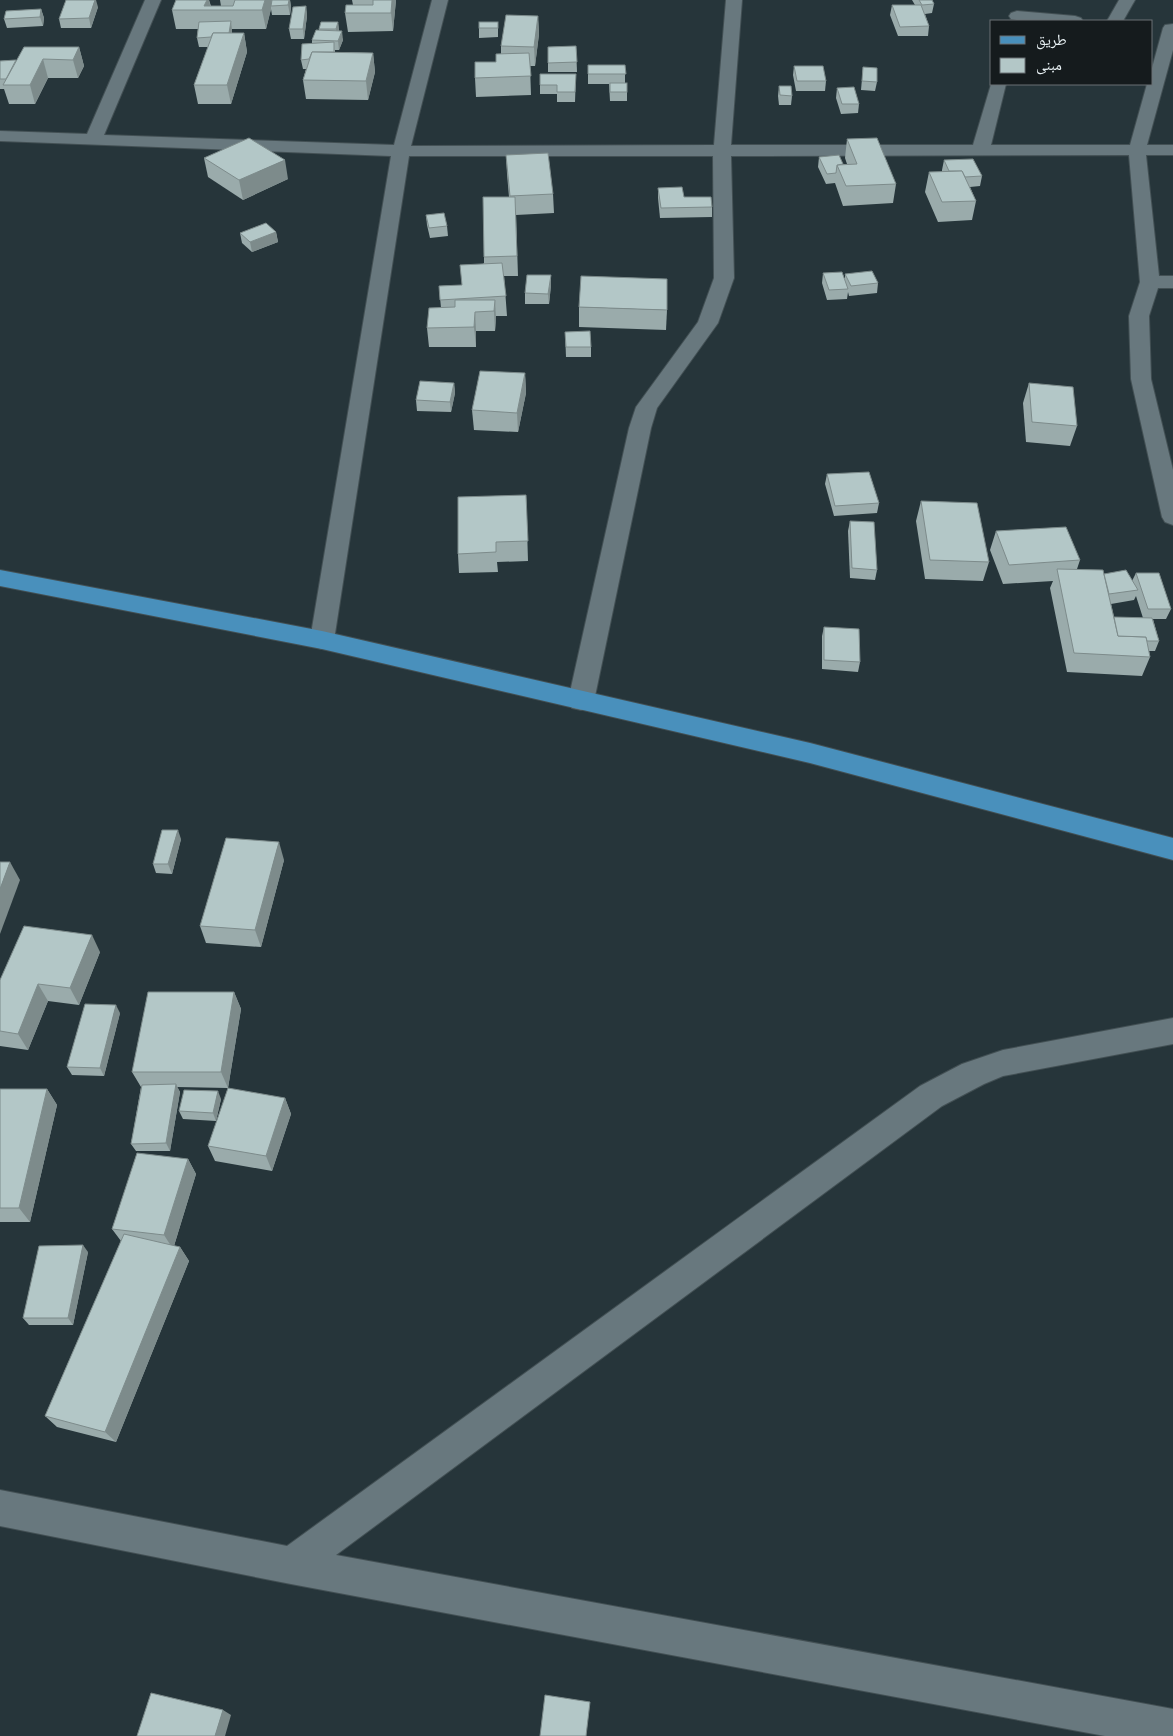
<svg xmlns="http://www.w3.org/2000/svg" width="1173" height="1736" viewBox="0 0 1173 1736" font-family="'Source Sans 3','Noto Naskh Arabic',sans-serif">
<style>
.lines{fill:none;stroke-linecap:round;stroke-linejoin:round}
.minor-casing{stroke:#435054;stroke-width:2}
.major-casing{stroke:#435054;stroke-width:2}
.minor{fill:#68787e;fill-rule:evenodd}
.major{fill:#4990bc;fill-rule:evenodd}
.wall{fill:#9aabab;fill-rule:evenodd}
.shaded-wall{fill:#7d8b8b}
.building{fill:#b3c7c7;stroke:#7d8b8b}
</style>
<rect width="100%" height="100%" fill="#26353a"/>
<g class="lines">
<defs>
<g id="minor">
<polygon points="145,0 161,0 104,135 394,145 432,0 448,0 411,146 714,145 726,0 742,0 731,145 973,145 992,81 992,84 1006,84 991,145 1130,145 1147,84 1152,84 1152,68 1163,28 1165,25 1173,24 1173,50 1147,145 1173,145 1173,155 1146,155 1159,276 1173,276 1173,288 1158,288 1149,316 1151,379 1173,470 1173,525 1165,522 1162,517 1131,379 1129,316 1140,282 1129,155 731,156 734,278 718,323 657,408 651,428 594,701 590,708 581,710 572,708 568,701 629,428 636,407 698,322 714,278 713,156 409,156 334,640 331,646 322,649 313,646 310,640 391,156 0,141 0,131 87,134"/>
<polygon points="1119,0 1135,0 1123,21 1107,21"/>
<polygon points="1017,11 1075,16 1081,18 1083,21 1023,21 1011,19 1009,16 1011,13"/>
<polygon points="1173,1018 1173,1044 1003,1076 984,1084 942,1106 336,1555 1173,1709 1173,1736 1105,1736 291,1584 0,1526 0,1490 287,1546 920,1086 962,1064 1003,1050"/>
</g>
<polygon id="major" points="0,570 322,631 810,743 1173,838 1173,860 810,763 322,649 0,586"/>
</defs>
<use href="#minor" class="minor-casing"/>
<use href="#major" class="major-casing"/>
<use href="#minor" class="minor"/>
<use href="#major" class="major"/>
</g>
<g class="wall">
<polygon points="176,0 209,0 211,6 221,6 220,0 290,0 291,7 290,15 272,15 271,9 266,29 232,29 232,33 244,33 247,52 231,104 198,104 194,85 208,47 199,47 197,38 198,29 176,29 172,10"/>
<polygon points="352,0 396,0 393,31 348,32 345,13 353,5"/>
<polygon points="912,0 932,0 934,4 932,13 925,14 929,26 928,36 898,36 890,15 892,5 915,5"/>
<polygon points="306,6 307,16 304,39 291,39 289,29"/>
<polygon points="98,7 91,28 61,28 59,19"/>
<polygon points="41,9 44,18 43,26 7,28 4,19"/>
<polygon points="538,16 539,34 535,66 530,66 531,95 476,97 475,78 496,62 501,54 501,46"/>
<polygon points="338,22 339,31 343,40 339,50 335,50 335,52 373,53 375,72 368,100 306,99 303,80 306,69 303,69 301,60 312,43 312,40 319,30 319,29"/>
<polygon points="498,22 498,37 479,38 479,28"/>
<polygon points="576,46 577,72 548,72 548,47"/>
<polygon points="79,47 84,66 78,78 48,78 35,104 9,104 4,89 0,89 0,61 16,60"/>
<polygon points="588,65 625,65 625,83 627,92 627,101 610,101 609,84 588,84"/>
<polygon points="794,66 826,81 825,91 796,91 793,75"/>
<polygon points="863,67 877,82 875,91 861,90"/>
<polygon points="540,74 576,74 575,102 557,102 557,94 540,94"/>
<polygon points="779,86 792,96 791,105 779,105 778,96"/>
<polygon points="837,88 859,104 858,113 841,114 836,98"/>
<polygon points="847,139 896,184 893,203 843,206 835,183 826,184 818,167 819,157 843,164 847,164 845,158"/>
<polygon points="506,155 553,194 554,213 516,215 518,276 504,276 507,316 496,316 495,331 476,331 476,347 429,347 427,328 441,308 439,286 462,285 484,263 484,257 509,197 507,174"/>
<polygon points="204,158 288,179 243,200 208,177"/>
<polygon points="944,160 982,176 980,186 970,187 976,201 972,220 938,222 925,192 929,172 942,172 942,170"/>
<polygon points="658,188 712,207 712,217 660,218 658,198"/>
<polygon points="426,215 447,226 448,236 430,238 427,225"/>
<polygon points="276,232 278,242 252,252 242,243 240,233"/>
<polygon points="823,273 845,278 845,274 878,283 877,293 849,296 848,292 847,299 827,300 822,283"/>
<polygon points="551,275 551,285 549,304 525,304 525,293"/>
<polygon points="579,307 667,310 666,330 579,327"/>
<polygon points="565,332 591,347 591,357 566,357"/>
<polygon points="525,373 526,393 518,432 474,430 472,410"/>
<polygon points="454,383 455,393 451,412 417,411 416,400"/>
<polygon points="1029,383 1077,426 1070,446 1026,442 1023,403"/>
<polygon points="827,474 879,503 877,513 834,516 825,484"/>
<polygon points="526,495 528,561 497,562 498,572 459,573 458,554"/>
<polygon points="921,501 989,562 983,581 925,579 916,521"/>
<polygon points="850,521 877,570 875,580 850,578 848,531"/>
<path d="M996,531L1080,560L1077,569L1104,574L1132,581L1136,573L1171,609L1166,619H1153L1159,641L1155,651H1149L1150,657L1142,676L1067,672L1050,588L1053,581L1003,584L990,550ZM1136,596L1143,618L1114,617L1111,604L1134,600Z"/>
<polygon points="824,627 860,662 858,672 822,669 822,636"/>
<polygon points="181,839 172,874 156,873 153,864"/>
<polygon points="284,860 261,947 206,943 200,926"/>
<polygon points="100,952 79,1005 48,1001 28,1050 0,1046 0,980"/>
<polygon points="234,992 241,1009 228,1088 177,1087 180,1092 170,1151 136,1151 131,1144 141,1087 132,1072"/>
<polygon points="120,1013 104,1076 72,1075 67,1067"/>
<polygon points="0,1089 47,1089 57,1105 30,1222 0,1222"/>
<polygon points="285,1098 291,1114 272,1171 215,1161 208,1146"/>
<polygon points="221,1099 216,1121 183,1119 179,1111"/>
<polygon points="188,1159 196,1174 174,1246 180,1247 189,1261 116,1442 57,1427 45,1416 121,1241 112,1229"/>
<polygon points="88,1252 73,1325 29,1325 23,1318"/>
</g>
<g class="shaded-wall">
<polygon points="95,0 96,0 98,7 91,28 89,18"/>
<polygon points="207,0 209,0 211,10 204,6"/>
<polygon points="265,0 273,0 271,6 271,9 266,29 262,10"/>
<polygon points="289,0 290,0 291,7 290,15 288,5"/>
<polygon points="392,0 396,0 393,31 391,13"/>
<polygon points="306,6 307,16 304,39 303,29"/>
<polygon points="41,9 44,18 43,26 40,17"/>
<polygon points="538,16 539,34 535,66 534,47"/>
<polygon points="231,21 232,31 230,47 228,37"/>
<polygon points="338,22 339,31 337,38 336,29"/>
<polygon points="342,31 343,40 339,50 338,41"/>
<polygon points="244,33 247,52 231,104 227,85"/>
<polygon points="79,47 84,66 78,78 73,60"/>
<polygon points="373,53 375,72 368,100 366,81"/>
<polygon points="43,59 48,78 35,104 30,85"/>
<polygon points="285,160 288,179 243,200 239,180"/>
<polygon points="276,232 278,242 252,252 250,242"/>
<polygon points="551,275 551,285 549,304 548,294"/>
<polygon points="495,300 496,319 495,331 494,311"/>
<polygon points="475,312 476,331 476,347 474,327"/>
<polygon points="525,373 526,393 518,432 517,413"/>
<polygon points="454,383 455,393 451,412 450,402"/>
<polygon points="178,830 181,839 172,874 168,864"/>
<polygon points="279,842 284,860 261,947 255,930"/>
<polygon points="10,862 20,880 0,934 0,889"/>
<polygon points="92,935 100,952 79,1005 70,988"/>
<polygon points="38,984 48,1001 28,1050 18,1034"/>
<polygon points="234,992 241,1009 228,1088 221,1072"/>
<polygon points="116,1005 120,1013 104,1076 100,1068"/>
<polygon points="176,1084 180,1092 170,1151 166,1143"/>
<polygon points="47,1089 57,1105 30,1222 19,1208"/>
<polygon points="218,1091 221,1099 216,1121 213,1113"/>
<polygon points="285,1098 291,1114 272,1171 266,1156"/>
<polygon points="188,1159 196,1174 173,1249 164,1235"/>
<polygon points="83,1245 88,1252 73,1325 68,1318"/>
<polygon points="180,1247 189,1261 116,1442 105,1432"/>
<polygon points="223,1710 231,1715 225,1736 215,1736"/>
</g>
<g class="building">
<polygon points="66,0 95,0 89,18 59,19"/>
<polygon points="176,0 207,0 204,6 233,6 235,0 265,0 262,10 172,10"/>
<polygon points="272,0 289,0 288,5 271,6"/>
<polygon points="373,0 392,0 391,13 345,13 346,5 373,5"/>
<polygon points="919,0 932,0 934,4 922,5"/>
<polygon points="892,5 921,5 929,26 900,27"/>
<polygon points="306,6 303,29 289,29 293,7"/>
<polygon points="41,9 40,17 4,19 6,11"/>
<polygon points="506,15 538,16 534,47 501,46"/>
<polygon points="231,21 229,33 213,33 211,37 197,38 199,22"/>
<polygon points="321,22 338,22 336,29 319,29"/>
<rect x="479" y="22" width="19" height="6"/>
<polygon points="316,30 342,31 338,41 312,40"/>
<polygon points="213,33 244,33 227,85 194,85"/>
<polygon points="334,42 334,52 312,52 309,59 301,60 302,44"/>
<polygon points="576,46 577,62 548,63 548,47"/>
<polygon points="24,47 79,47 73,60 43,59 30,85 3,85"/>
<polygon points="312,52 373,53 366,81 303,80"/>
<polygon points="529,53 531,76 475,78 475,62 496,62 496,54"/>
<polygon points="16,60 6,79 0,79 0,61"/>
<polygon points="588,65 625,65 626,74 588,74"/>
<polygon points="794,66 823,66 826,81 797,81"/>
<polygon points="863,67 877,68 877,82 862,81"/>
<polygon points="540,74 576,74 575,92 557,92 557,85 540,85"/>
<rect x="610" y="83" width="17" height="9"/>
<polygon points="779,86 791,86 792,96 780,95"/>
<polygon points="854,87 859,104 842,104 837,88"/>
<polygon points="249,138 285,160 239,180 204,158"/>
<polygon points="877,138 896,184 846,186 837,165 857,164 847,139"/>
<polygon points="548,153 553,194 510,196 506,155"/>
<polygon points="839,155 843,164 837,165 836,173 827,174 819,157"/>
<polygon points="973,159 982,176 965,177 962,171 949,171 944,160"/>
<polygon points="962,171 976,201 942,202 929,172"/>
<polygon points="682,187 684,197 711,197 712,207 661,208 658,188"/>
<polygon points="483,197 515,197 517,256 484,257"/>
<polygon points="444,213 447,226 429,228 426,215"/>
<polygon points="266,223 276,232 250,242 240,233"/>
<polygon points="502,263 506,296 440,300 439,286 462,285 460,265"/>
<polygon points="872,271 878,283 851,286 845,274"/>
<polygon points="842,272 848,289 829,290 823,273"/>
<polygon points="527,275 551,275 548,294 525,293"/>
<polygon points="581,276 667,279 667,310 579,307"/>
<polygon points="455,300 495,300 494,311 475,312 474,327 427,328 429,308 455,307"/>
<polygon points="590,331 591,347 566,347 565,332"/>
<polygon points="480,371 525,373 517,413 472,410"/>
<polygon points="420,381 454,383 450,402 416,400"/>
<polygon points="1029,383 1073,387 1077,426 1032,422"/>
<polygon points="869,472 879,503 835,506 827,474"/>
<polygon points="526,495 528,541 496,542 496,552 458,554 458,497"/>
<polygon points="921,501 977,503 989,562 930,560"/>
<polygon points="850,521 874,522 877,570 852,568"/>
<polygon points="1066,527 1080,560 1009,565 996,531"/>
<polygon points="1057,569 1103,570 1118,636 1146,637 1150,657 1074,653"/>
<polygon points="1126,570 1138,590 1109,594 1104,574"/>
<polygon points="1136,573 1159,573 1171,609 1148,609"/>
<polygon points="1114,617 1152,618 1159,641 1147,641 1146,637 1118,636"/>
<polygon points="824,627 859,629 860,662 824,660"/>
<polygon points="162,830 178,830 168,864 153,864"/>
<polygon points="226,838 279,842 255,930 200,926"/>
<polygon points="0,862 10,862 0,889"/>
<polygon points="24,926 92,935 70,988 38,984 18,1034 0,1031 0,980"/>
<polygon points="148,992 234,992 221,1072 132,1072"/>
<polygon points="85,1004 116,1005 100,1068 67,1067"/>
<polygon points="176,1084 166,1143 131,1144 142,1085"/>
<polygon points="228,1088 285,1098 266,1156 208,1146"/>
<polygon points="0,1089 47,1089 19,1208 0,1208"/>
<polygon points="184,1090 218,1091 213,1113 179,1111"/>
<polygon points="137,1153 188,1159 164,1235 112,1229"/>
<polygon points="124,1234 180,1247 105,1432 45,1416"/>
<polygon points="83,1245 68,1318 23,1318 39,1246"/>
<polygon points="151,1693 223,1710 215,1736 137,1736"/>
<polygon points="545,1695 590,1702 586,1736 540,1736"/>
</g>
<rect x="990" y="20" width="162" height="65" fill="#151b1d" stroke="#6a7174"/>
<rect x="1000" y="36" width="25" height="8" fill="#4990bc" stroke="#6a7174"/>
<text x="1036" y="45" font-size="15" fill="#eaf3f6">طريق</text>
<rect x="1000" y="58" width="25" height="15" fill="#b3c7c7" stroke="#6a7174"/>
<text x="1036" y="70" font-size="15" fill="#eaf3f6">مبنى</text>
</svg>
